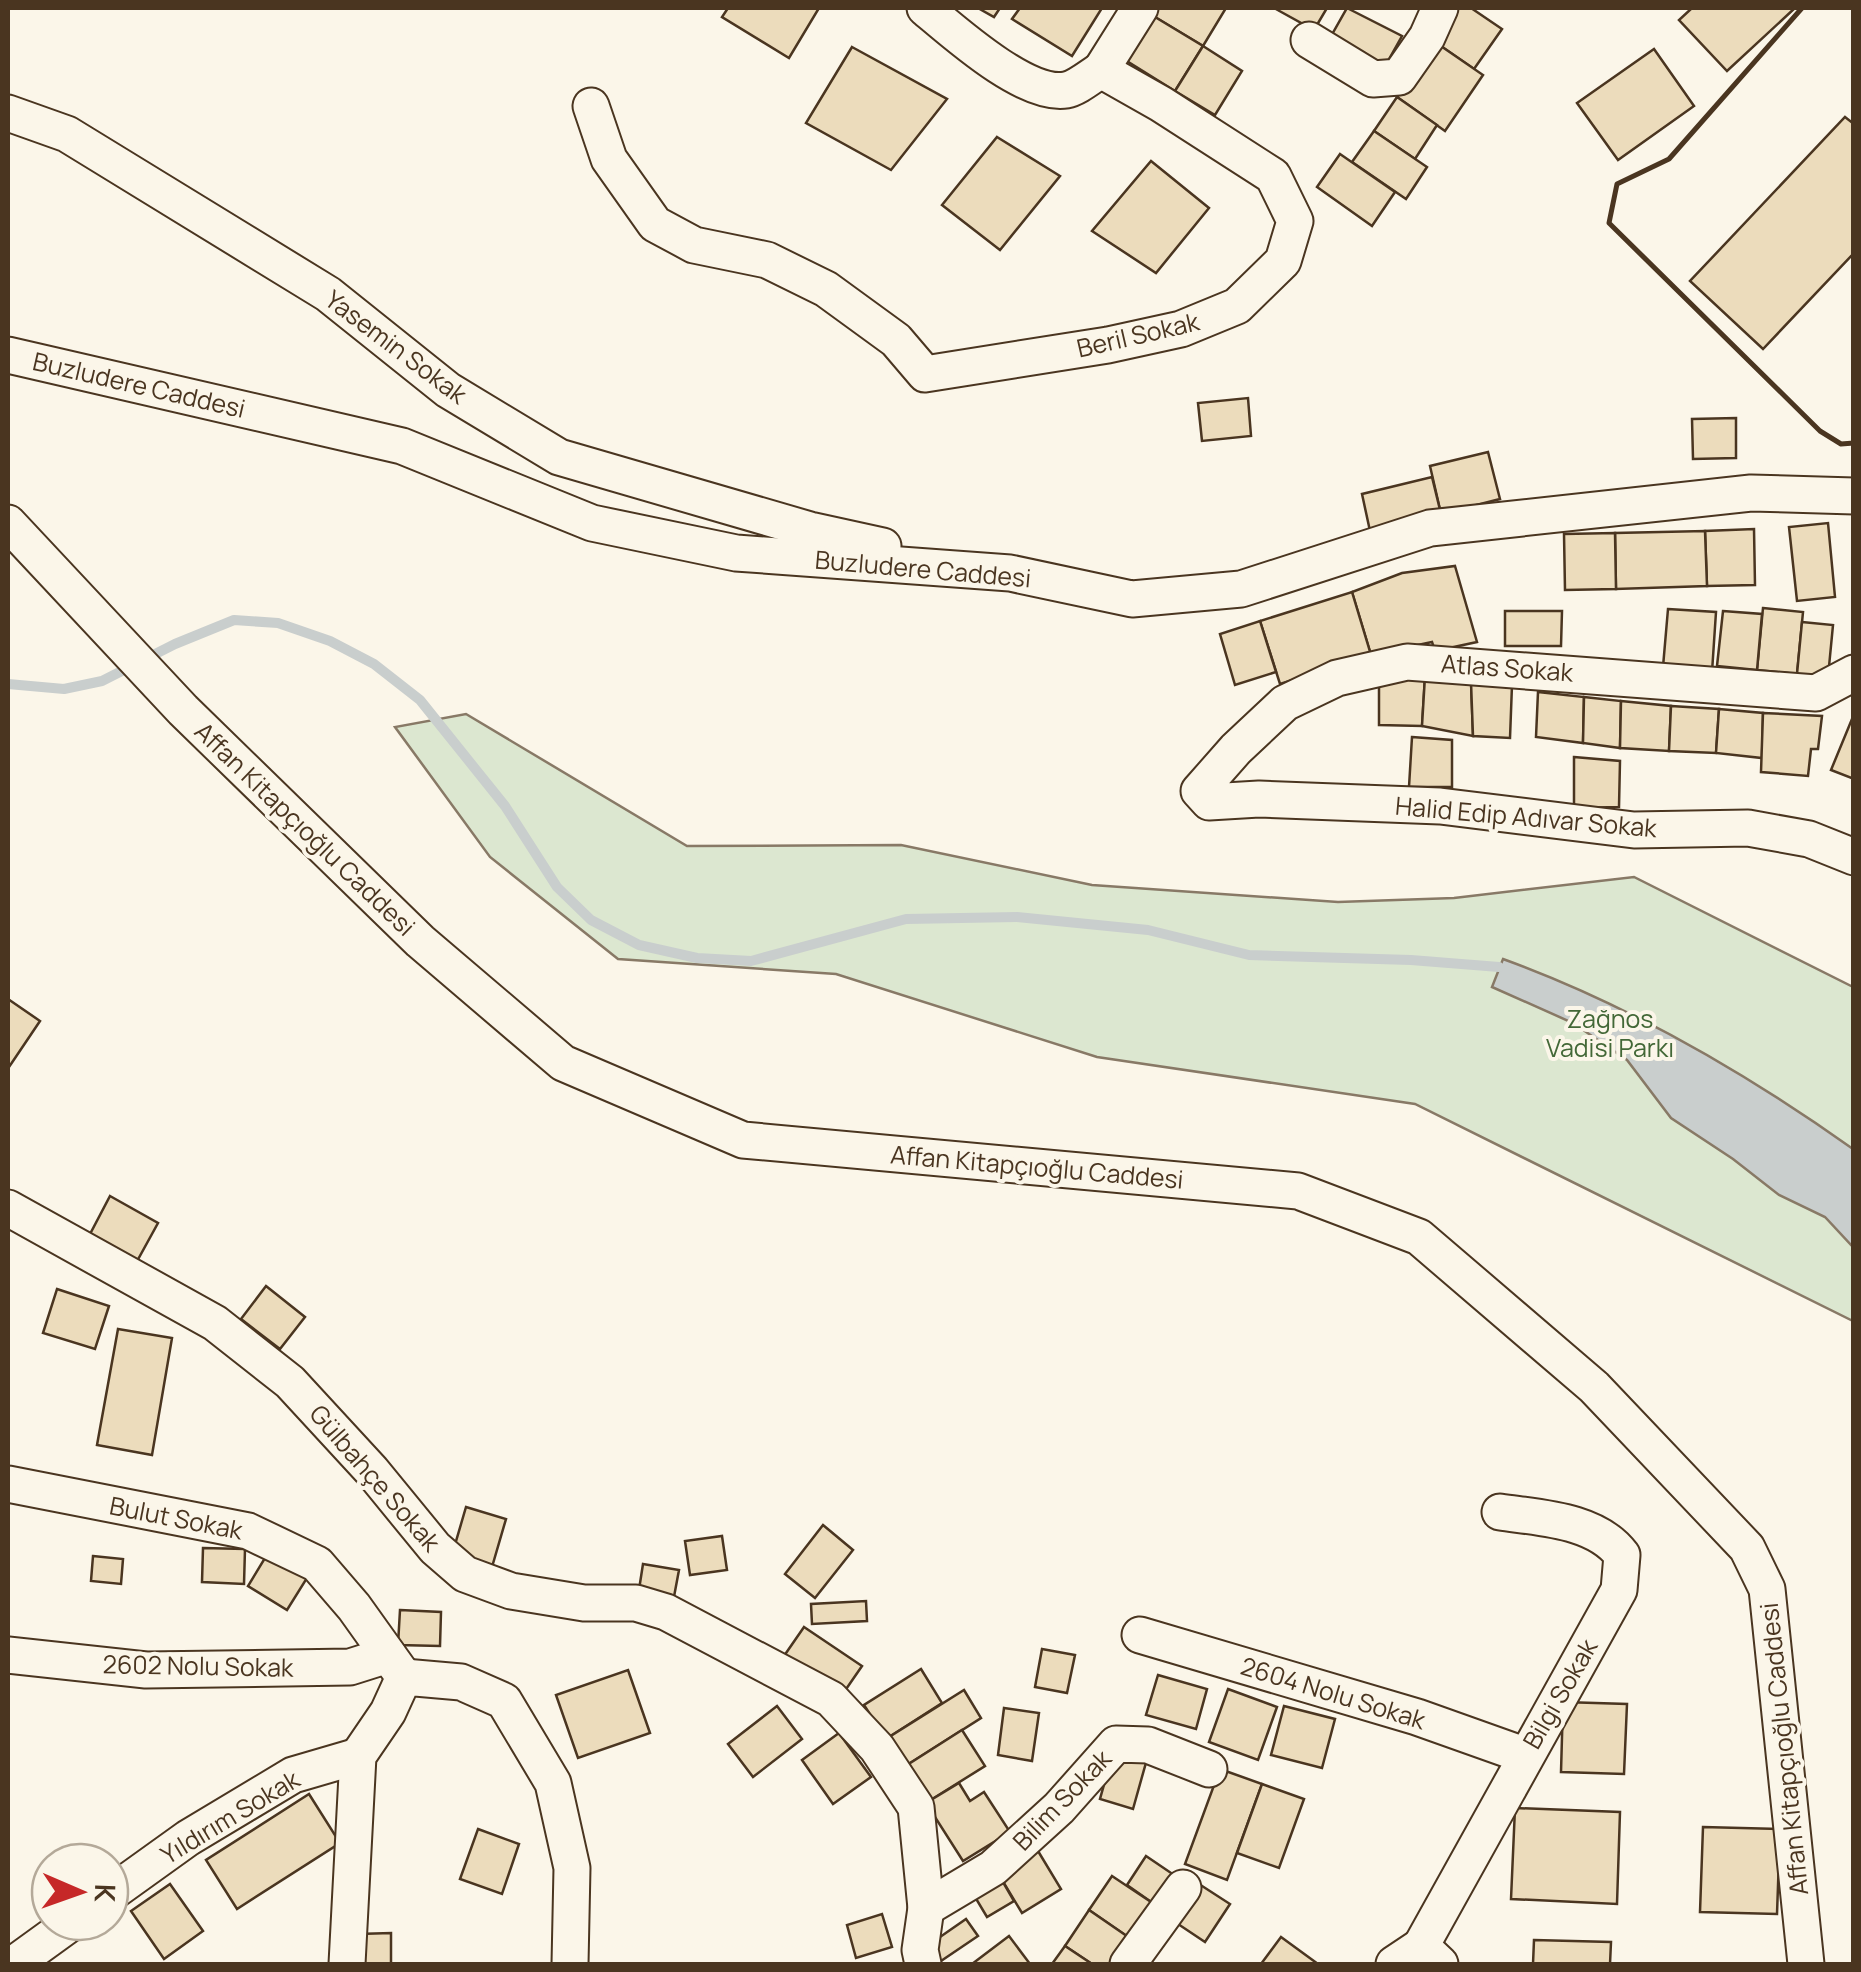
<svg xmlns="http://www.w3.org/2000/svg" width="1861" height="1972" viewBox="0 0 1861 1972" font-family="Manrope,sans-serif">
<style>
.green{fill:#dce7d0;stroke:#887966;stroke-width:2.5}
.water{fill:#c9cecd;stroke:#887966;stroke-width:2.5}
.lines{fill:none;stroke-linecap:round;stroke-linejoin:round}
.stream{stroke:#c9cecd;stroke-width:10}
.building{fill:#ecdcbc;stroke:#4a3520;stroke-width:2.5}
.minor-casing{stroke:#4a3520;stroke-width:39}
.minor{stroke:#fbf6e9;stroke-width:35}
.wall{stroke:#4a3520;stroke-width:5}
.labels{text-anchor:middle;stroke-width:8;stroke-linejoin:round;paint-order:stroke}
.street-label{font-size:25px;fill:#4a3520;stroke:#fbf6e9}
.park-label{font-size:25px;fill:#436837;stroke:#fbf6e9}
</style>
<rect width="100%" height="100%" fill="#fbf6e9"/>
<polygon class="green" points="466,714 687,846 901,845 1092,885 1338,902 1454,898 1634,877 1853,987 1853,1321 1415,1104 1097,1057 836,974 618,959 490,857 395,727"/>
<path class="water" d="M1503,959C1627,1004 1746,1073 1853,1149V1247L1825,1217L1779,1195L1733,1159L1671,1118L1627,1060L1573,1023L1492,987Z"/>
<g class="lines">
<polyline class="stream" points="8,684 64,689 102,681 175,644 234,620 278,623 330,641 374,664 420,700 505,806 557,887 591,920 639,945 697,958 751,961 906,919 1017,917 1148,930 1249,955 1411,960 1499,967"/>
</g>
<g class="building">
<polygon points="728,8 819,8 789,58 722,17"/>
<polygon points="978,8 1000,8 994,17"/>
<polygon points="1020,8 1102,8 1072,56 1012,19"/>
<polygon points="1154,8 1226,8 1203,46 1150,14"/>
<polygon points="1274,8 1327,8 1314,30"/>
<polygon points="1347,8 1402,36 1384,68 1330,38"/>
<polygon points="1459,8 1471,8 1502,29 1474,69 1435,42"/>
<polygon points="1692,8 1795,8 1727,71 1679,20"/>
<polygon points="1150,14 1203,46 1175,91 1122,58"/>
<polygon points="1435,42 1483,75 1445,131 1397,97"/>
<polygon points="1203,46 1242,71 1215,115 1175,91"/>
<polygon points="852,47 947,99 891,170 806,123"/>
<polygon points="1654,49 1694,106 1618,160 1577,103"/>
<polygon points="1397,97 1437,125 1415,159 1374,131"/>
<polygon points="1845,117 1854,124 1854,253 1763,349 1690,281"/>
<polygon points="1374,131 1427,167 1406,199 1352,162"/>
<polygon points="997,137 1060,176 1000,250 942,205"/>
<polygon points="1340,154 1395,192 1372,226 1317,187"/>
<polygon points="1151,161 1209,208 1156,273 1092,231"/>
<polygon points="1248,398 1251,436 1202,441 1198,403"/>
<polygon points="1736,418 1736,458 1693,459 1692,419"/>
<polygon points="1488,452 1500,499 1441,514 1430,466"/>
<polygon points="1432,477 1441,514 1370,531 1362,494"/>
<polygon points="1828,523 1835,597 1797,601 1789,527"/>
<polygon points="1754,529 1755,585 1707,586 1705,531"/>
<polygon points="1705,531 1707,586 1616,589 1615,533"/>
<polygon points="1615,533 1616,589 1565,590 1564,534"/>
<polygon points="1455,566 1477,642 1435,651 1432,642 1371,655 1352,592 1402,573"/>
<polygon points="1352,592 1371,655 1280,684 1260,621"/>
<polygon points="1763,608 1803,612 1797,674 1757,670"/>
<polygon points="1668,609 1716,612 1712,672 1663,667"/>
<polygon points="1505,611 1562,611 1561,646 1505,646"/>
<polygon points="1723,611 1762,614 1757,670 1717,666"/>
<polygon points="1260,621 1276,672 1235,685 1220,634"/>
<polygon points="1802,622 1833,625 1828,677 1797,674"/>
<polygon points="1425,676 1422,726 1379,725 1379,677"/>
<polygon points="1425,676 1471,682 1473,736 1422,726"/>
<polygon points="1471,682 1512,685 1510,738 1473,736"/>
<polygon points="1538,692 1584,697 1583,743 1536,737"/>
<polygon points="1584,697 1621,701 1620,748 1583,743"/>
<polygon points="1621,701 1671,706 1669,751 1620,748"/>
<polygon points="1671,706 1719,709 1716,753 1669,751"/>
<polygon points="1719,709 1763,713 1762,758 1716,753"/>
<polygon points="1763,713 1822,716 1818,749 1811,749 1808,776 1761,772"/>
<polygon points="1852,719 1854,719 1854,779 1831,770"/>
<polygon points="1412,737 1452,740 1452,787 1409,787"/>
<polygon points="1574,757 1620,761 1619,807 1574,808"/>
<polygon points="8,999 40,1021 9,1067 8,1065"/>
<polygon points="110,1196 158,1223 136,1263 89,1236"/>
<polygon points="266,1286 305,1317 280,1349 241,1319"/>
<polygon points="57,1289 109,1306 95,1349 43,1333"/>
<polygon points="118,1329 172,1338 152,1455 97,1445"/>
<polygon points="466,1507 506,1519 492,1567 452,1555"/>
<polygon points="823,1525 853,1550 815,1598 785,1574"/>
<polygon points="722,1536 727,1570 690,1575 685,1541"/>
<polygon points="203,1548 245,1549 244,1584 202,1582"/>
<polygon points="268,1553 307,1578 287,1610 248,1586"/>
<polygon points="93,1556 123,1559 121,1584 91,1581"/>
<polygon points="643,1564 679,1570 673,1602 638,1596"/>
<polygon points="866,1601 867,1621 812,1624 811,1604"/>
<polygon points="400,1610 441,1612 440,1646 398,1645"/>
<polygon points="804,1627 862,1666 842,1695 784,1656"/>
<polygon points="1042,1649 1075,1655 1067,1693 1035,1687"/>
<polygon points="921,1669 942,1703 886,1739 864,1705"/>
<polygon points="628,1670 650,1733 578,1758 556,1695"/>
<polygon points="1158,1675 1207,1689 1196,1729 1146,1715"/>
<polygon points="1228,1689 1277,1707 1258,1760 1209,1742"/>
<polygon points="964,1690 981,1718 904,1767 886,1739"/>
<polygon points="1563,1702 1627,1704 1624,1774 1561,1772"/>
<polygon points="777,1706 802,1739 753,1777 728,1744"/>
<polygon points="1284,1706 1335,1719 1322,1768 1271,1755"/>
<polygon points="1004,1708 1039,1713 1032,1761 998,1755"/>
<polygon points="962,1730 985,1766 926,1803 904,1767"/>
<polygon points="839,1733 871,1777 833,1804 802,1760"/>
<polygon points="1114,1749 1147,1759 1133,1809 1100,1799"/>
<polygon points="1220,1769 1262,1784 1227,1880 1185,1864"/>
<polygon points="959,1783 970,1801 984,1792 1010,1832 963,1861 926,1803"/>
<polygon points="1262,1784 1304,1799 1279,1868 1237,1853"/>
<polygon points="309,1794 340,1843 237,1909 206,1860"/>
<polygon points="1515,1808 1620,1812 1617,1904 1511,1899"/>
<polygon points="1703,1827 1780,1829 1777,1914 1700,1912"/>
<polygon points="478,1829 519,1844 502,1894 460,1879"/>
<polygon points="1035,1846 1061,1889 1022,1913 996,1870"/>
<polygon points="1146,1856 1177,1877 1157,1906 1127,1885"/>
<polygon points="996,1870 1014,1901 987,1917 969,1887"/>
<polygon points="1112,1876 1157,1906 1134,1941 1089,1910"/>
<polygon points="170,1884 203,1931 164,1959 131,1911"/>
<polygon points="1199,1884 1230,1904 1205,1942 1175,1922"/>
<polygon points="1089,1910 1134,1941 1118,1964 1092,1964 1065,1946"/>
<polygon points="882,1914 892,1947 856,1958 847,1925"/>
<polygon points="966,1919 978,1936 938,1963 927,1946"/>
<polygon points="391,1933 391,1964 359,1964 358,1934"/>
<polygon points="1009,1936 1030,1964 972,1964"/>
<polygon points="1281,1937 1318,1964 1261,1964"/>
<polygon points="1534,1940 1611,1942 1610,1964 1533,1964"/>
<polygon points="1065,1946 1092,1964 1052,1964"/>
</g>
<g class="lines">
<defs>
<g id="minor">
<polyline points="1309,40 1373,79 1399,77 1427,37 1440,8"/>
<polyline points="1101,70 1140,8"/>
<path d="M591,106L609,159L655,224L694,245L767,260L826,289L896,340L925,374L1108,345L1181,329L1237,306L1283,261L1295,221L1273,176L1161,104L1101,70C1091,76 1077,88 1066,90C1026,97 955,33 925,8"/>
<polyline points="8,113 67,134 328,294 448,390 559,457 810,530 883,546"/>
<polyline points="8,355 402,446 592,523 736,553 1010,573 1132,599 1241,589 1430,528 1751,493 1854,496"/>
<polyline points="8,523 183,710 420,941 563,1063 743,1140 1298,1191 1419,1237 1594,1387 1747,1548 1767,1589 1806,1964"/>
<polyline points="1854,673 1816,693 1407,662 1337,678 1285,703 1236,749 1199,791 1209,802 1259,799 1440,806 1634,830 1748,828 1809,839 1854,857"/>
<polyline points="8,1208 215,1323 290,1382 372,1471 435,1548 465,1574 511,1591 584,1603 636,1603 666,1612 831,1699 877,1748 916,1807 926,1908 920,1950 923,1964"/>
<polyline points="8,1484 248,1531 317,1564 354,1607 404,1677"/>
<polyline points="1140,1635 1417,1717 1524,1755"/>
<polyline points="8,1655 146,1670 350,1667 388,1655"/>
<polyline points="110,1894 188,1838 293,1775 358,1756"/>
<polyline points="926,1908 993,1868 1059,1808 1116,1744 1148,1745 1209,1769"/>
<path d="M1421,1946L1619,1590L1622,1555C1596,1520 1541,1518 1500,1512"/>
<polyline points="14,1964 72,1922"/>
<polyline points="347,1964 358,1756 388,1712 404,1677 461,1682 504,1701 553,1783 572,1868 570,1964"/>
<polyline points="1128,1964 1183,1888"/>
<polyline points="1394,1964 1421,1946 1440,1964"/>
</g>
</defs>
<use href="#minor" class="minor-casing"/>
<use href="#minor" class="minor"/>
<polyline class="wall" points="1802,8 1669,159 1617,184 1609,223 1820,431 1841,444 1854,443"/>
</g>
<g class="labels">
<g class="street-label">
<text transform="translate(1138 335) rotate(-13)" y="9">Beril Sokak</text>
<text transform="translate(396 347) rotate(37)" y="9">Yasemin Sokak</text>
<text transform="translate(139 385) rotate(13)" y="9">Buzludere Caddesi</text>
<text transform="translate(923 569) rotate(5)" y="9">Buzludere Caddesi</text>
<text transform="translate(1507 668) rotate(4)" y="9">Atlas Sokak</text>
<text transform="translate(1526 817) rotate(5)" y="9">Halid Edip Adıvar Sokak</text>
<text transform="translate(305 829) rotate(44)" y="9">Affan Kitapçıoğlu Caddesi</text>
<text transform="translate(1037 1167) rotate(5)" y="9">Affan Kitapçıoğlu Caddesi</text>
<text transform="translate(375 1478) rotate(49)" y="9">Gülbahçe Sokak</text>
<text transform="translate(176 1518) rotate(11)" y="9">Bulut Sokak</text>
<text transform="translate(198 1666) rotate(1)" y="9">2602 Nolu Sokak</text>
<text transform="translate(1333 1693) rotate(17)" y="9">2604 Nolu Sokak</text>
<text transform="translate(1560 1694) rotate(-60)" y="9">Bilgi Sokak</text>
<text transform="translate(1784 1749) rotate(-96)" y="9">Affan Kitapçıoğlu Caddesi</text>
<text transform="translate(1062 1800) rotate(-46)" y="9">Bilim Sokak</text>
<text transform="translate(230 1817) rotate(-31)" y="9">Yıldırım Sokak</text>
</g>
<g class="park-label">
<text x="1610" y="1028">Zağnos<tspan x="1610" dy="29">Vadisi Parkı</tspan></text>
</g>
</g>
<rect width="1861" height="1972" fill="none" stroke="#4a3520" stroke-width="20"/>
<g transform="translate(80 1892) rotate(92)"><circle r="48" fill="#fbf6e9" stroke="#b4a999" stroke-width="2.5"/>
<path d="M0-8L18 38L0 25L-18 38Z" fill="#c62828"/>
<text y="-15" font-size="28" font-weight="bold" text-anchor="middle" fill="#4a3520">K</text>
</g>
</svg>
